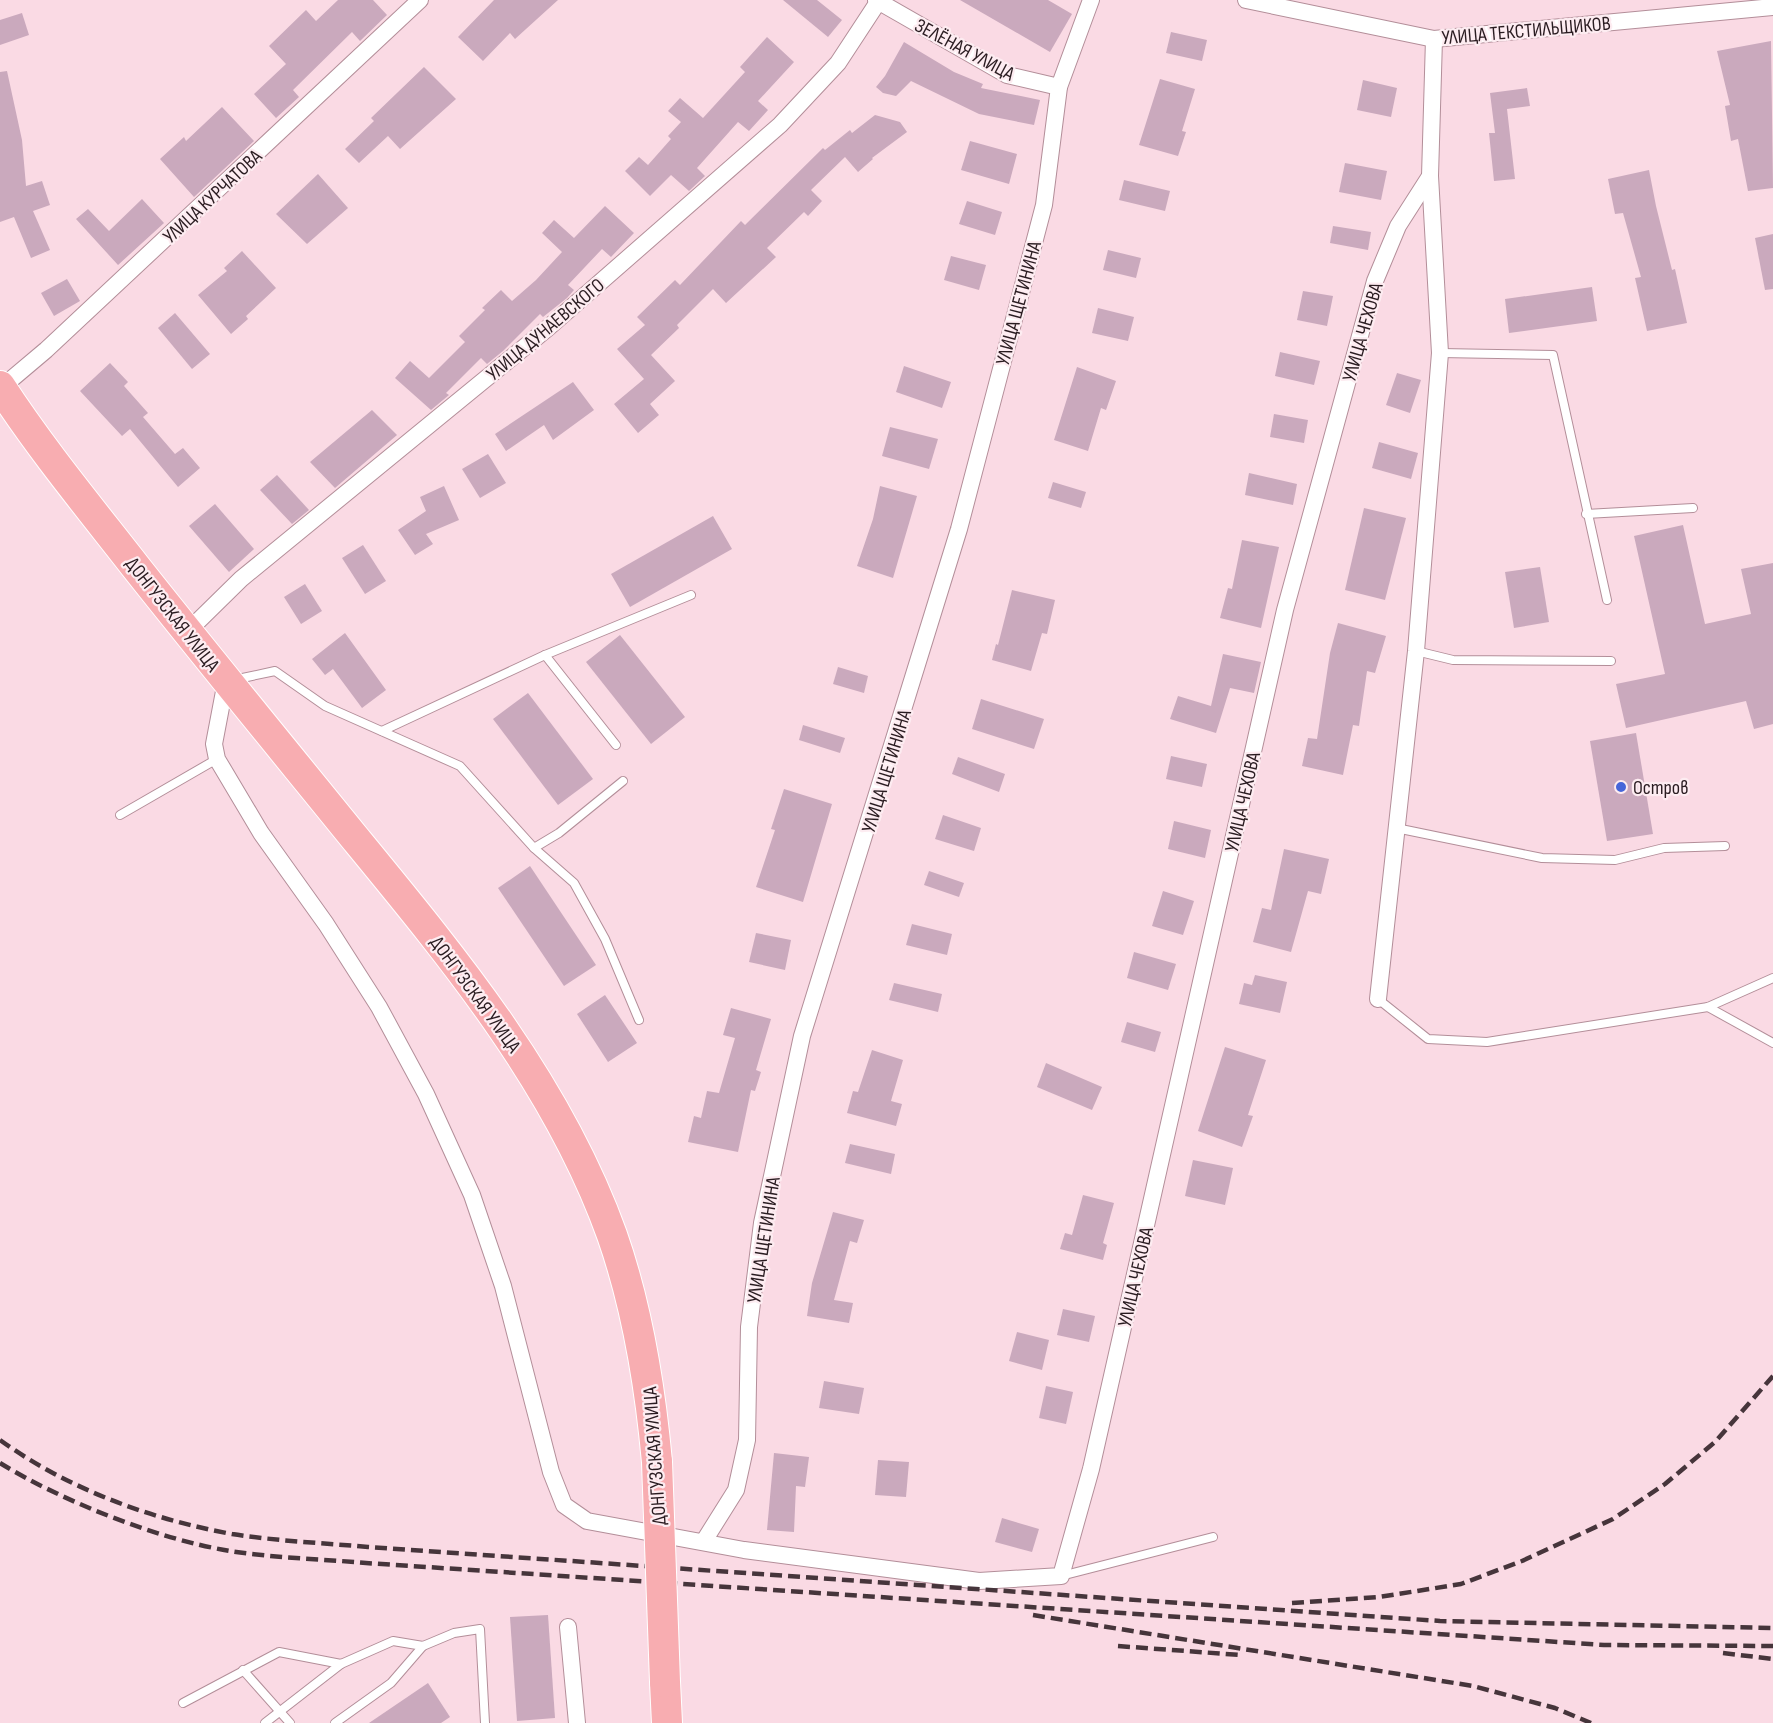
<svg xmlns="http://www.w3.org/2000/svg" width="1773" height="1723" viewBox="0 0 1773 1723" font-family="'Sofia Sans Condensed',sans-serif">
<style>
.building{fill:#caa9bd}
.lines{fill:none;stroke-linecap:round;stroke-linejoin:round}
.lane-casing{stroke:#b38e99;stroke-width:10}
.street-casing{stroke:#b38e99;stroke-width:18}
.highway-casing{stroke:#fff;stroke-width:32}
.lane{stroke:#fff;stroke-width:8}
.street{stroke:#fff;stroke-width:16}
.highway{stroke:#f8adb1;stroke-width:30}
.rail{stroke:#46353b;stroke-width:4.5;stroke-dasharray:12 6;stroke-linecap:butt}
.highway-bridge-casing{stroke:#fff;stroke-width:32;stroke-linecap:butt}
.highway-bridge{stroke:#f8adb1;stroke-width:30}
.poi-dot{fill:#4666d9;stroke:#fdecf1;stroke-width:2}
.labels{text-anchor:middle;stroke-width:4.5;stroke-linejoin:round;paint-order:stroke}
.street-label{font-size:20px;fill:#2a1c21;stroke:#fdecf1}
.poi-label{font-size:20px;fill:#2a1c21;stroke:#fdecf1;text-anchor:start}
</style>
<rect width="100%" height="100%" fill="#fadae4"/>
<g class="building">
<polygon points="338,0 373,0 387,15 360,41 352,32 293,90 299,97 276,118 254,94 286,64 269,46 306,10 316,21"/>
<polygon points="494,0 558,0 515,39 510,33 483,61 458,37"/>
<polygon points="783,0 817,0 842,20 828,37"/>
<polygon points="960,0 1048,0 1072,14 1050,52"/>
<polygon points="22,13 29,35 0,45 0,20"/>
<polygon points="1171,32 1207,40 1202,61 1166,53"/>
<polygon points="767,37 794,62 758,101 768,110 749,131 738,122 697,168 705,176 689,191 671,175 650,196 625,171 639,157 648,165 671,139 668,136 681,122 668,111 680,98 703,118 745,72 740,67"/>
<polygon points="1771,41 1773,188 1748,191 1738,139 1731,141 1725,106 1730,105 1717,51"/>
<polygon points="904,42 954,72 983,84 981,88 1040,100 1034,125 979,114 911,81 896,96 883,93 876,87 885,76"/>
<polygon points="424,67 456,99 400,149 388,136 359,163 345,149 374,121 371,118"/>
<polygon points="7,71 22,140 26,186 42,181 50,205 33,211 50,250 31,258 14,217 0,222 0,72"/>
<polygon points="1160,79 1195,89 1182,131 1186,132 1178,156 1139,145"/>
<polygon points="1363,80 1397,88 1391,117 1357,110"/>
<polygon points="1527,88 1530,106 1507,109 1515,179 1494,181 1489,133 1495,133 1490,93"/>
<polygon points="222,107 254,141 194,197 160,159 184,137 186,141"/>
<polygon points="875,115 900,122 907,132 872,158 873,159 858,172 845,157 811,190 822,201 808,216 804,212 767,248 776,257 726,303 713,289 677,325 679,328 651,355 675,381 650,404 659,415 638,433 614,404 644,379 617,349 645,325 637,317 675,280 680,285 741,221 745,225 823,148 825,150 850,130 852,133"/>
<polygon points="970,141 1017,154 1009,184 961,170"/>
<polygon points="1345,163 1387,171 1381,200 1339,192"/>
<polygon points="1649,170 1656,206 1672,270 1675,269 1687,323 1647,331 1635,278 1641,277 1623,213 1615,214 1608,179"/>
<polygon points="318,174 348,208 307,244 276,214"/>
<polygon points="1124,180 1170,191 1165,211 1119,200"/>
<polygon points="142,199 164,223 118,265 76,219 88,209 109,231"/>
<polygon points="967,201 1002,212 995,235 959,224"/>
<polygon points="605,206 634,233 611,257 602,249 568,285 574,290 567,298 543,317 540,314 503,351 487,364 481,358 446,393 449,395 431,410 395,378 410,361 429,378 465,342 459,336 485,310 482,308 501,290 512,301 536,280 562,252 542,233 554,220 574,238"/>
<polygon points="1333,226 1371,232 1368,250 1330,243"/>
<polygon points="1773,234 1773,289 1765,290 1755,238"/>
<polygon points="1108,250 1141,258 1136,278 1103,270"/>
<polygon points="242,251 276,288 246,316 248,319 231,334 198,295 227,271 224,268"/>
<polygon points="951,256 986,265 979,290 944,280"/>
<polygon points="67,279 80,301 54,316 41,293"/>
<polygon points="1592,287 1597,321 1509,333 1505,299"/>
<polygon points="1303,291 1333,296 1327,326 1297,320"/>
<polygon points="1098,308 1134,317 1128,341 1092,333"/>
<polygon points="175,313 210,354 192,369 158,328"/>
<polygon points="1280,352 1320,361 1314,385 1275,376"/>
<polygon points="110,363 128,382 124,386 148,413 143,417 175,454 183,448 200,468 178,487 130,429 122,436 80,391"/>
<polygon points="904,366 951,382 942,408 896,392"/>
<polygon points="1077,367 1116,381 1106,410 1101,408 1088,451 1054,440"/>
<polygon points="1397,373 1421,380 1410,413 1386,405"/>
<polygon points="573,382 594,410 553,440 544,425 506,451 495,434"/>
<polygon points="372,410 397,435 335,488 310,462"/>
<polygon points="1274,414 1308,420 1304,443 1270,437"/>
<polygon points="890,427 938,439 929,469 882,456"/>
<polygon points="1379,442 1418,453 1411,479 1372,468"/>
<polygon points="488,454 506,483 480,498 462,469"/>
<polygon points="1249,473 1297,484 1293,505 1245,495"/>
<polygon points="277,475 309,510 292,524 260,490"/>
<polygon points="1053,482 1086,492 1081,508 1048,498"/>
<polygon points="444,486 459,520 426,534 433,544 415,555 398,530 426,511 420,497"/>
<polygon points="880,486 917,496 893,578 857,566 873,519"/>
<polygon points="215,504 254,549 229,572 189,526"/>
<polygon points="1364,508 1406,518 1385,600 1345,590"/>
<polygon points="713,516 732,549 630,607 611,574"/>
<polygon points="1683,525 1705,624 1751,614 1741,569 1773,563 1773,724 1754,729 1746,701 1626,728 1616,684 1665,674 1634,536"/>
<polygon points="1242,540 1279,547 1261,628 1220,618 1228,588 1232,589"/>
<polygon points="363,545 386,581 365,594 342,558"/>
<polygon points="1540,567 1549,622 1514,628 1505,572"/>
<polygon points="305,584 322,611 301,624 284,597"/>
<polygon points="1012,590 1055,600 1047,634 1042,633 1031,671 992,660 996,644 998,645"/>
<polygon points="1338,623 1386,636 1375,673 1367,671 1359,726 1353,725 1343,775 1302,766 1308,738 1317,739 1330,653"/>
<polygon points="345,633 386,690 362,708 333,669 325,675 312,659"/>
<polygon points="620,635 685,717 651,744 586,662"/>
<polygon points="1223,654 1261,662 1254,693 1230,688 1216,733 1170,719 1178,696 1211,706"/>
<polygon points="838,667 868,676 864,693 833,684"/>
<polygon points="528,693 593,779 558,805 493,719"/>
<polygon points="981,699 1044,719 1034,749 972,729"/>
<polygon points="803,725 845,738 840,753 799,740"/>
<polygon points="1636,733 1653,834 1607,841 1590,741"/>
<polygon points="1171,756 1207,764 1202,787 1166,779"/>
<polygon points="958,757 1005,774 999,792 952,774"/>
<polygon points="784,789 832,804 803,902 756,887 775,830 771,829"/>
<polygon points="943,815 981,828 974,851 935,839"/>
<polygon points="1174,821 1211,830 1205,858 1168,849"/>
<polygon points="1284,849 1329,859 1321,894 1308,891 1291,952 1253,942 1262,908 1271,910"/>
<polygon points="530,866 596,965 564,986 498,888"/>
<polygon points="929,871 964,883 959,897 924,885"/>
<polygon points="1163,891 1194,901 1183,935 1152,926"/>
<polygon points="912,924 952,934 947,955 906,945"/>
<polygon points="756,933 791,940 785,970 749,962"/>
<polygon points="1134,952 1176,964 1168,990 1127,978"/>
<polygon points="1255,975 1287,982 1280,1013 1239,1004 1244,983 1252,985"/>
<polygon points="894,983 942,994 938,1012 889,1000"/>
<polygon points="605,995 637,1043 608,1062 577,1014"/>
<polygon points="731,1008 771,1019 756,1070 761,1072 755,1091 751,1090 738,1152 688,1142 694,1116 701,1118 707,1091 719,1093 735,1038 723,1035"/>
<polygon points="1127,1022 1161,1032 1155,1052 1121,1042"/>
<polygon points="1225,1047 1266,1060 1248,1115 1253,1116 1242,1147 1198,1131"/>
<polygon points="872,1050 903,1060 891,1101 902,1104 896,1126 847,1113 853,1091 858,1092"/>
<polygon points="1046,1063 1102,1087 1092,1110 1037,1087"/>
<polygon points="850,1144 895,1154 891,1174 845,1163"/>
<polygon points="1193,1160 1233,1168 1225,1205 1185,1196"/>
<polygon points="1083,1195 1114,1203 1103,1243 1107,1245 1103,1260 1060,1249 1065,1233 1072,1235"/>
<polygon points="833,1212 864,1220 857,1243 850,1241 834,1300 853,1303 849,1323 807,1316 812,1283"/>
<polygon points="1063,1309 1095,1316 1089,1342 1057,1335"/>
<polygon points="1017,1332 1049,1340 1042,1370 1009,1361"/>
<polygon points="824,1381 864,1388 859,1414 819,1408"/>
<polygon points="1046,1386 1073,1392 1066,1424 1039,1418"/>
<polygon points="774,1453 809,1457 805,1487 796,1486 794,1532 767,1530"/>
<polygon points="878,1460 909,1462 906,1497 875,1495"/>
<polygon points="1002,1518 1039,1529 1032,1552 995,1542"/>
<polygon points="548,1615 555,1718 517,1721 510,1617"/>
<polygon points="428,1683 450,1717 441,1723 369,1723"/>
</g>
<g class="lines">
<defs>
<g id="lane">
<polyline points="1440,353 1553,355 1607,600"/>
<polyline points="1586,514 1693,508"/>
<polyline points="1416,651 1453,660 1611,661"/>
<polyline points="545,655 616,745"/>
<polyline points="233,680 275,671 325,706 460,766 534,848 559,833 623,781"/>
<polyline points="382,731 545,655 691,595"/>
<polyline points="120,815 217,759"/>
<polyline points="1396,828 1542,858 1615,860 1664,848 1725,846"/>
<polyline points="534,848 574,883 605,939 639,1020"/>
<polyline points="1378,999 1428,1039 1487,1042 1708,1007 1773,978"/>
<polyline points="1708,1007 1773,1043"/>
<polyline points="1061,1576 1213,1537"/>
<polyline points="243,1670 290,1723"/>
<polyline points="183,1703 279,1652 341,1664 393,1641 423,1646 454,1633 480,1629 485,1723"/>
<polyline points="265,1723 341,1664"/>
<polyline points="335,1723 391,1683 423,1646"/>
</g>
<g id="street">
<polyline points="876,0 1007,75 1059,87"/>
<polyline points="1246,0 1434,39 1773,7"/>
<polyline points="1,388 46,350 420,0"/>
<polyline points="187,632 241,579 549,327 780,125 838,63 878,2"/>
<polyline points="226,681 214,744 217,759 261,833 326,924 379,1007 426,1094 472,1195 503,1286 551,1472 564,1505 587,1521 744,1550 979,1581 1061,1576 1091,1469 1285,610 1375,281 1398,226 1430,176 1434,39"/>
<polyline points="1378,999 1416,651 1440,353 1430,176"/>
<polyline points="704,1541 736,1490 747,1440 749,1327 762,1223 802,1036 959,529 1044,205 1059,87 1091,0"/>
<polyline points="568,1627 577,1723"/>
</g>
<g id="highway">
<path d="M0,386C41,449 89,507 135,566C207,657 281,747 354,837C455,960 558,1084 612,1235C638,1309 650,1385 657,1462"/>
<polyline points="665,1682 667,1723"/>
</g>
</defs>
<use href="#lane" class="lane-casing"/>
<use href="#street" class="street-casing"/>
<use href="#highway" class="highway-casing"/>
<use href="#lane" class="lane"/>
<use href="#street" class="street"/>
<use href="#highway" class="highway"/>
<g class="rail">
<path d="M0,1440C68,1489 150,1519 232,1534C276,1541 323,1543 368,1547L1440,1621L1773,1628"/>
<path d="M0,1463C62,1501 157,1539 230,1551C274,1558 321,1559 366,1563L1604,1645L1773,1646"/>
<polyline points="1292,1603 1379,1597 1461,1584 1522,1561 1613,1519 1665,1484 1715,1442 1773,1376"/>
<polyline points="1033,1615 1473,1686 1555,1708 1591,1723"/>
<polyline points="1118,1646 1240,1655"/>
<polyline points="1723,1653 1773,1659"/>
</g>
<defs>
<polyline id="highway-bridge" points="657,1462 665,1682"/>
</defs>
<use href="#highway-bridge" class="highway-bridge-casing"/>
<use href="#highway-bridge" class="highway-bridge"/>
</g>
<circle class="poi-dot" cx="1621" cy="787" r="6"/>
<g class="labels">
<g class="street-label">
<text transform="translate(1526 30) rotate(-5)" y="7">УЛИЦА ТЕКСТИЛЬЩИКОВ</text>
<text transform="translate(965 49) rotate(28)" y="7">ЗЕЛЁНАЯ УЛИЦА</text>
<text transform="translate(212 196) rotate(-43)" y="7">УЛИЦА КУРЧАТОВА</text>
<text transform="translate(1018 303) rotate(-75)" y="7">УЛИЦА ЩЕТИНИНА</text>
<text transform="translate(545 329) rotate(-40)" y="7">УЛИЦА ДУНАЕВСКОГО</text>
<text transform="translate(1362 332) rotate(-74)" y="7">УЛИЦА ЧЕХОВА</text>
<text transform="translate(173 614) rotate(52)" y="7">ДОНГУЗСКАЯ УЛИЦА</text>
<text transform="translate(886 771) rotate(-73)" y="7">УЛИЦА ЩЕТИНИНА</text>
<text transform="translate(1242 802) rotate(-77)" y="7">УЛИЦА ЧЕХОВА</text>
<text transform="translate(476 994) rotate(54)" y="7">ДОНГУЗСКАЯ УЛИЦА</text>
<text transform="translate(763 1240) rotate(-81)" y="7">УЛИЦА ЩЕТИНИНА</text>
<text transform="translate(1135 1277) rotate(-77)" y="7">УЛИЦА ЧЕХОВА</text>
<text transform="translate(654 1456) rotate(-94)" y="7">ДОНГУЗСКАЯ УЛИЦА</text>
</g>
<g class="poi-label">
<text x="1633" y="794">Остров</text>
</g>
</g>
</svg>
